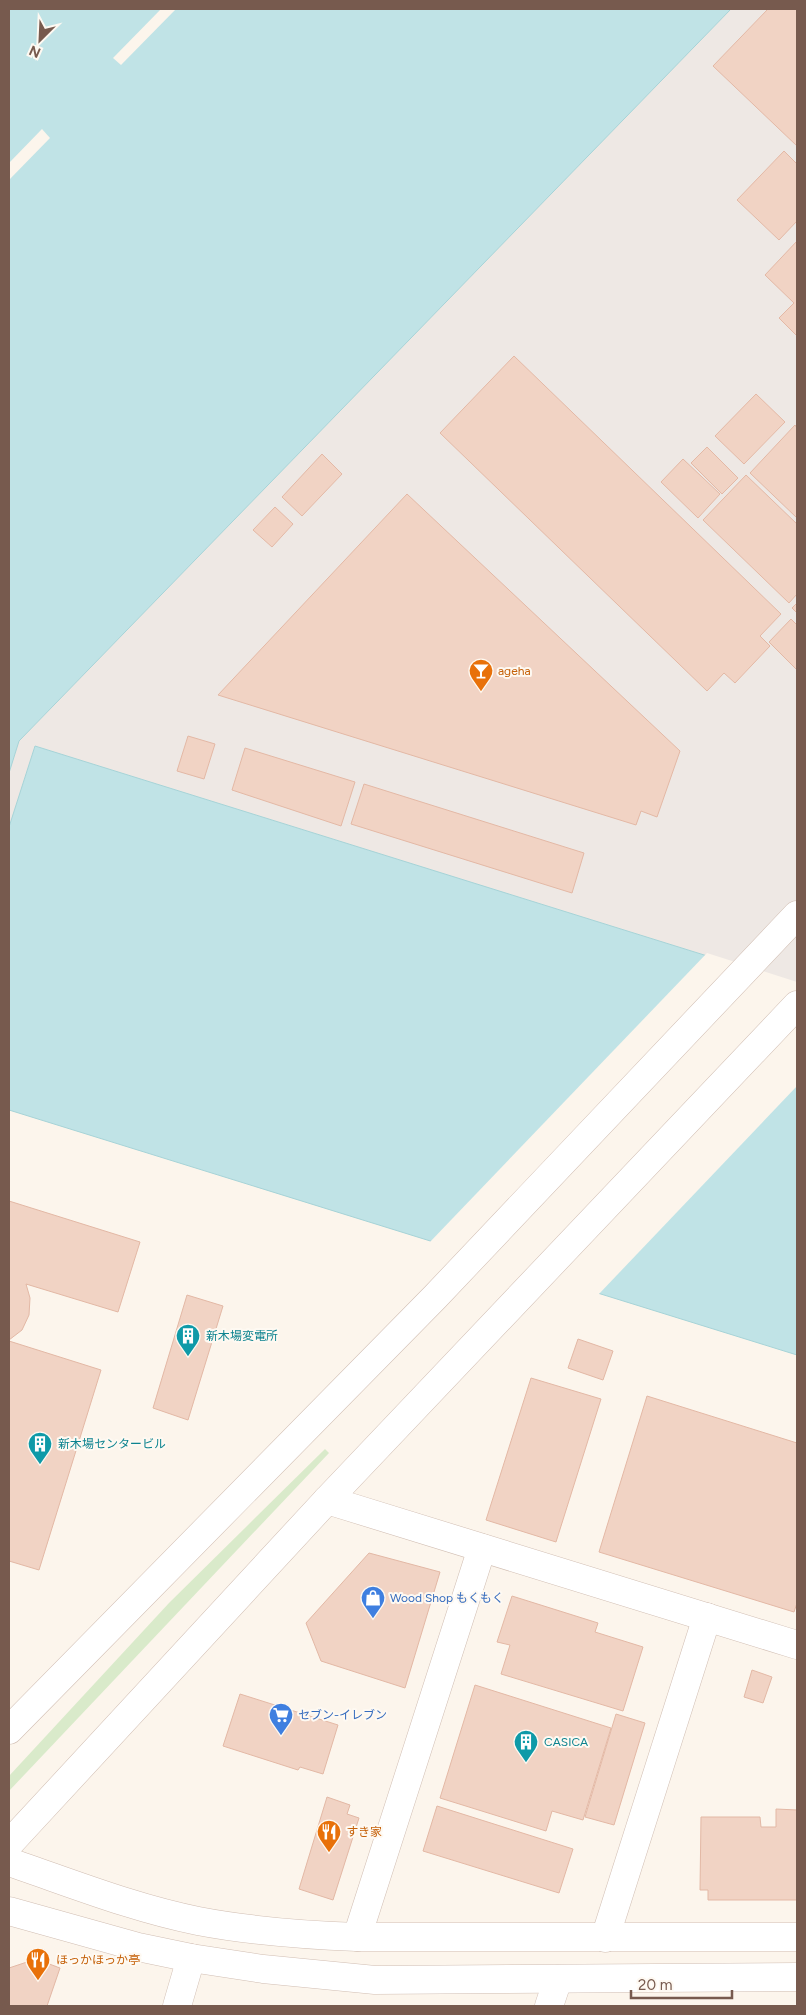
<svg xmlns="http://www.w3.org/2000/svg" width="806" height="2015" viewBox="0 0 806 2015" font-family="Figtree,'Noto Sans JP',sans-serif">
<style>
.industrial{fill:#eee8e4}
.green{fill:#d9eaca}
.water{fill:#c0e3e6;stroke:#a6d3d7}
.pier{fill:#fcf5ec}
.building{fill:#f1d3c4;stroke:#e3b8a5}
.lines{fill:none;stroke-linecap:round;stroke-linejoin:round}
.minor-casing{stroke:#d1beb3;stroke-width:29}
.minor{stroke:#fff;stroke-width:28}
.labels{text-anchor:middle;stroke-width:4;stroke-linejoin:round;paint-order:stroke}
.food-label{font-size:12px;fill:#c56008;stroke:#fef9f2;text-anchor:start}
.culture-label{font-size:12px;fill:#0d838f;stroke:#fef9f2;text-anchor:start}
.shop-label{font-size:12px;fill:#366cbe;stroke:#fef9f2;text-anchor:start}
</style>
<rect width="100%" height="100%" fill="#fcf5ec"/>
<polygon class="industrial" points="731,9 797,9 797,984 35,746 9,827 9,773 19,741"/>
<polygon class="green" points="325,1449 329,1453 9,1791 9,1776 169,1603"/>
<g class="water">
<polygon points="9,9 731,9 19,741 9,773"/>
<polygon points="35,746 797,984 797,1355 9,1110 9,827"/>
</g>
<g class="pier">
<polygon points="161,9 176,9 121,65 113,58"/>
<polygon points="42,129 50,138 9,180 9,163"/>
<polygon points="707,953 797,982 797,1086 598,1295 429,1243"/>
</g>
<g class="building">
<polygon points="768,9 797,9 797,146 713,66"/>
<polygon points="784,151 797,164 797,221 779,240 737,200"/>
<polygon points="797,241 797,336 779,318 794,303 765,275"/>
<polygon points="514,356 781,614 760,636 770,646 735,683 724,673 707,691 440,433"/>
<polygon points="756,394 785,422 744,464 715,436"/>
<polygon points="795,425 797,428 797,518 750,473"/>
<polygon points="707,447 738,478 722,494 691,463"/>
<polygon points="322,454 342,474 302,516 282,497"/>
<polygon points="683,459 720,494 698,518 661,482"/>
<polygon points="746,475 797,524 797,594 789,603 703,520"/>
<polygon points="407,494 680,751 657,817 641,811 636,825 218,695"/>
<polygon points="275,507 293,524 272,547 253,530"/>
<polygon points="797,603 797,613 792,608"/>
<polygon points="791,619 797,625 797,670 769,642"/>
<polygon points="188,736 215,744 204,779 177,771"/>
<polygon points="245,748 355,782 341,826 232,790"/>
<polygon points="364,784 584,853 572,893 351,824"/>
<polygon points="9,1201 140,1242 118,1312 26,1284 30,1298 29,1315 22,1330 9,1340"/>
<polygon points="187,1295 223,1306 188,1420 153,1408"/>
<polygon points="578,1339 613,1351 603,1380 568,1368"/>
<polygon points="9,1341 101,1370 39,1570 9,1561"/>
<polygon points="531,1378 601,1399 556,1542 486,1520"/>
<polygon points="647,1396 797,1443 797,1603 794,1612 599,1552"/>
<polygon points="369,1553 440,1572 405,1688 321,1661 306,1623"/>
<polygon points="512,1596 598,1623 595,1632 643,1647 623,1711 501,1674 510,1645 497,1642"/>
<polygon points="752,1670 772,1677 763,1703 744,1697"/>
<polygon points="475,1685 611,1728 583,1820 552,1811 546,1831 440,1798"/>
<polygon points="240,1694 338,1725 323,1774 300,1767 298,1770 223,1746"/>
<polygon points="616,1714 645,1723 614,1825 585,1817"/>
<polygon points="327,1797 350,1805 347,1814 359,1818 333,1900 299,1889"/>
<polygon points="437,1806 573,1849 559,1893 423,1851"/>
<polygon points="776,1809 797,1810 797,1900 708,1900 708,1890 700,1890 701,1817 760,1817 761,1827 776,1827"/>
<polygon points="36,1959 60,1968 47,2006 9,2006 9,1968"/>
</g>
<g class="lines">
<defs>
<g id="minor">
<polyline points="327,1500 797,1645"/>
<polyline points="9,1730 435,1297 797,915"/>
<polyline points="9,1844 327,1500 797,1005"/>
<path d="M9,1862C71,1883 133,1908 198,1921C250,1931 304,1935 357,1937H797"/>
<polyline points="9,1911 138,1947 191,1958 263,1969 375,1980 797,1977"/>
<polyline points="357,1937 482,1548"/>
<polyline points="605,1938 707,1617"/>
<polyline points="177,2006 191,1958"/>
<polyline points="549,2006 558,1979"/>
</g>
</defs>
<use href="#minor" class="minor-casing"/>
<use href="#minor" class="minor"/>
</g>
<defs>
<symbol id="bar-pin" viewBox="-11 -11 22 30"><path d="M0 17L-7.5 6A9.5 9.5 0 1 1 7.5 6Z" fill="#e8710a" stroke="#fef9f2"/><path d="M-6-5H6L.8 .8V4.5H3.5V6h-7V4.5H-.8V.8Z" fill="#fff"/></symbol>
<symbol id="building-pin" viewBox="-11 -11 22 30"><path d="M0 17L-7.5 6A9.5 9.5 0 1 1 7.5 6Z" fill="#0f9aa8" stroke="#fef9f2"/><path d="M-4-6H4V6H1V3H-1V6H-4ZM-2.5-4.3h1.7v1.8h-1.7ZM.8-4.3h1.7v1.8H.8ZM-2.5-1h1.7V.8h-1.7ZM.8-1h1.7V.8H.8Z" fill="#fff"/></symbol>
<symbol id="shop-pin" viewBox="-11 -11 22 30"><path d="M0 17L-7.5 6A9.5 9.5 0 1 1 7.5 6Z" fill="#3f7fe0" stroke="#fef9f2"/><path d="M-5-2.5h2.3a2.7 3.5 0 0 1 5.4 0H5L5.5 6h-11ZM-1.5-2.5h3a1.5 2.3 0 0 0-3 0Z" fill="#fff"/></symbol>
<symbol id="supermarket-pin" viewBox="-11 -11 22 30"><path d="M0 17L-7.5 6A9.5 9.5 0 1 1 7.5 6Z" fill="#3f7fe0" stroke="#fef9f2"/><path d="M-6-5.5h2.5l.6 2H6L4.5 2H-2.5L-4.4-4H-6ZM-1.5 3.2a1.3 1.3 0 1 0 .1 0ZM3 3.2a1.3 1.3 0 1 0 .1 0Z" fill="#fff"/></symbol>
<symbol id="restaurant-pin" viewBox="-11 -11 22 30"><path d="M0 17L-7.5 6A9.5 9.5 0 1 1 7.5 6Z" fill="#e8710a" stroke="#fef9f2"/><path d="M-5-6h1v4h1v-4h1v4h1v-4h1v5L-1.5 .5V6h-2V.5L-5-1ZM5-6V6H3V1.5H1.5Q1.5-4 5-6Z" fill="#fff"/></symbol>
</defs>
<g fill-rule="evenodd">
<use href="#bar-pin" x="467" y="657" width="28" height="38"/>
<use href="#building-pin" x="174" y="1322" width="28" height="38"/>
<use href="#building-pin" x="26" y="1430" width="28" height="38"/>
<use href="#shop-pin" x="359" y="1584" width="28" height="38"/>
<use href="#supermarket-pin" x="267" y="1701" width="28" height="38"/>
<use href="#building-pin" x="512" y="1728" width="28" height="38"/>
<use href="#restaurant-pin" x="315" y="1818" width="28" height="38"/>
<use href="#restaurant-pin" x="24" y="1946" width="28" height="38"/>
</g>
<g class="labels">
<g class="food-label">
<text x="498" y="675">ageha</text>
<text x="346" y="1836">すき家</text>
<text x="56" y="1964">ほっかほっか亭</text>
</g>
<g class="culture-label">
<text x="206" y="1340">新木場変電所</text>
<text x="58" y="1448">新木場センタービル</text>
<text x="544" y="1746">CASICA</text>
</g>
<g class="shop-label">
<text x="390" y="1602">Wood Shop もくもく</text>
<text x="298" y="1719">セブン-イレブン</text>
</g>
</g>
<rect width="806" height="2015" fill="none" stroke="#775a4e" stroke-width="20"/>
<g transform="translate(40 40) rotate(204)" stroke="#fef9f2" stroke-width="4" paint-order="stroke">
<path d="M0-4L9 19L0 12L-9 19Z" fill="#775a4e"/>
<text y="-8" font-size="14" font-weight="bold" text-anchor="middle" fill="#775a4e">N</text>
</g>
<path d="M631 1990v8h101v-8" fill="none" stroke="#775a4e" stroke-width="2.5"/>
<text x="638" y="1990" font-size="15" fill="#775a4e" stroke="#fef9f2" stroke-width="4" paint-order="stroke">20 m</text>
</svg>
